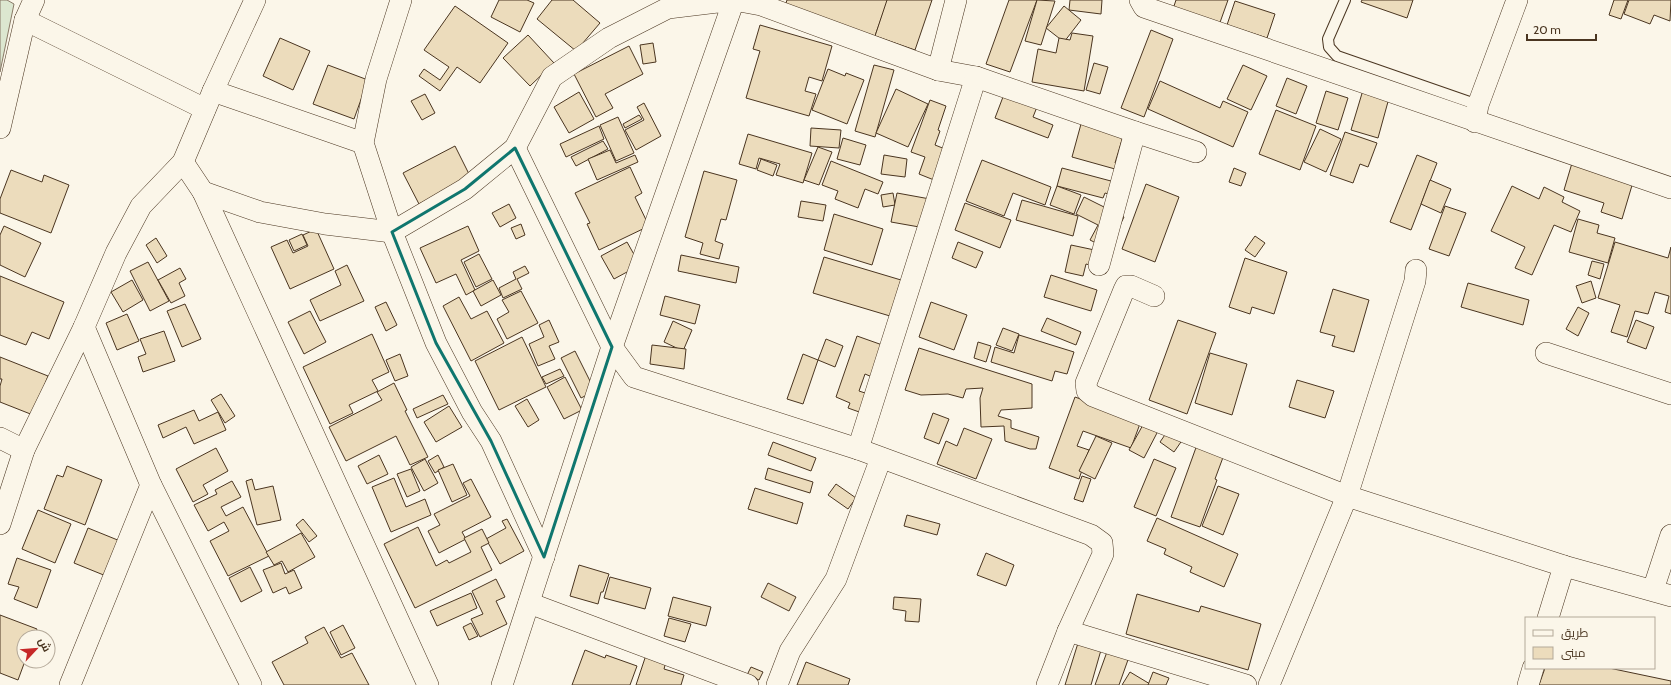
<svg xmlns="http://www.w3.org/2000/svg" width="1671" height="685" viewBox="0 0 1671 685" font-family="Cabin,Cairo,sans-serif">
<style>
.green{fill:#dce7d0;stroke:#887966}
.building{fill:#ecdcbc;stroke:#4a3520}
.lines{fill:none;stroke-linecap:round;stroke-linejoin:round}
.lane-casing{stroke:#4a3520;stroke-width:12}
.street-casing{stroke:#4a3520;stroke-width:22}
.lane{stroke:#fbf6e9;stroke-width:10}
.street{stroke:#fbf6e9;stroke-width:21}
.marked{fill:none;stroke:#0f766e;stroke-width:3;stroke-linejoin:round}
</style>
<rect width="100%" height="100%" fill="#fbf6e9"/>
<polygon class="green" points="0,0 7,0 14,4 0,72"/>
<g class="building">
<polygon points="499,0 527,0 534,3 520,32 491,17"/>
<polygon points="552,0 573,0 600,23 576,51 537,19"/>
<polygon points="787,0 888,0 875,36 785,6"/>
<polygon points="887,0 932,0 915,50 875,36"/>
<polygon points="1009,0 1037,0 1010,72 986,64"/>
<polygon points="1037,0 1055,1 1041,45 1025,41"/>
<polygon points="1070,0 1102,0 1101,14 1069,10"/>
<polygon points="1176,0 1228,0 1218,28 1172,12"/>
<polygon points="1362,0 1413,0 1407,18 1361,2"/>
<polygon points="1614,0 1628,0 1621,19 1609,15"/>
<polygon points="1629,0 1671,0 1670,21 1654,15 1650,24 1624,14"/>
<polygon points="1235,1 1275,14 1267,38 1227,25"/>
<polygon points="455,6 508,43 480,83 457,67 440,91 419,76 424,69 440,80 449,67 424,50"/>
<polygon points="1064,6 1081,20 1064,42 1046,28"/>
<polygon points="760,25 832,46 822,81 809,77 805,91 816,94 809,116 746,98 760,51 753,49"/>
<polygon points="1151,30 1173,39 1144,117 1121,108"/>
<polygon points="1072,33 1093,36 1084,91 1032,82 1038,49 1056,53 1059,38 1070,40"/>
<polygon points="528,35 554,63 530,86 503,58"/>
<polygon points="280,38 310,51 293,90 263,76"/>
<polygon points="653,43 656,62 643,64 640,45"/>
<polygon points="629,46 643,74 605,94 613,108 596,117 574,74"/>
<polygon points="1094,63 1108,67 1100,94 1086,90"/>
<polygon points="328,65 368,80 354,119 313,104"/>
<polygon points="874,65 894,70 875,137 855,131"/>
<polygon points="1243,65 1267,76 1251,110 1227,99"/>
<polygon points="828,69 845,76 846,73 864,80 847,124 812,110"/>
<polygon points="1287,78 1307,86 1296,114 1276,106"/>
<polygon points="1160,81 1220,108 1223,101 1248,112 1233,147 1148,109"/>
<polygon points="896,89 928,104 908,147 876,133"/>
<polygon points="1006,89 1039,102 1033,117 1053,125 1048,138 995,118"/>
<polygon points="1363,90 1389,98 1378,138 1351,130"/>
<polygon points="1326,91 1348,98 1338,130 1316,123"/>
<polygon points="579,92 594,119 569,133 554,107"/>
<polygon points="425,94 435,113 422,120 411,101"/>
<polygon points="930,100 946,106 938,130 940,131 935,145 950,151 939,182 919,174 925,157 911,152"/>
<polygon points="644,103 661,136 636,150 625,130 644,120 637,107"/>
<polygon points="1276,110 1316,126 1300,170 1259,154"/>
<polygon points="639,115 642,119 625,128 623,124"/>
<polygon points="618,117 634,153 616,161 600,125"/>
<polygon points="1081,124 1123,136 1115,163 1116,163 1115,169 1072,157"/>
<polygon points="599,126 604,139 566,157 560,144"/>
<polygon points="811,128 841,130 839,148 810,146"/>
<polygon points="1320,129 1341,139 1326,172 1304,162"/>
<polygon points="1345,132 1377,143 1368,167 1360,164 1353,183 1330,175"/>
<polygon points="748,134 812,153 803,183 776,175 780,164 759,158 756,169 739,164"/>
<polygon points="843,138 866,145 860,165 837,159"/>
<polygon points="603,141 608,149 576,166 571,157"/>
<polygon points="455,146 471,178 419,204 403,173"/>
<polygon points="818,147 832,152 819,185 804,180"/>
<polygon points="610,150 616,163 635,155 638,162 597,180 588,159"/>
<polygon points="884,155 907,159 905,177 881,174"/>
<polygon points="1417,155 1437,163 1411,230 1390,222"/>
<polygon points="761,159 777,165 773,176 757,170"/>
<polygon points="982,160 1051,187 1045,205 1013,193 1004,216 966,201"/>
<polygon points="831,161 883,182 878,194 865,189 858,208 835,199 838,191 822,185"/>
<polygon points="1572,163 1633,182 1622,219 1601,212 1604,203 1564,190"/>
<polygon points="630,167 642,193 635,197 649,226 599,250 587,224 590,223 575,193"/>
<polygon points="1062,168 1126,185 1122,198 1105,193 1103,198 1057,186"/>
<polygon points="1234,168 1246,173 1241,186 1229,182"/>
<polygon points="11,170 42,182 44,175 69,185 51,233 0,213 0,199"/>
<polygon points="704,171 737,180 726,220 721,219 715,241 723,244 719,259 700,254 703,243 685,237"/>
<polygon points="1430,180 1451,189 1441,213 1421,204"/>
<polygon points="1146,184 1179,197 1155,262 1122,249"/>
<polygon points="1057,186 1081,195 1074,214 1050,205"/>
<polygon points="1512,186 1539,199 1544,187 1564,197 1562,202 1580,211 1571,232 1554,225 1532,275 1515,268 1525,247 1491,231"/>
<polygon points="893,193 895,205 883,207 881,195"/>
<polygon points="897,193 930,199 925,228 891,222"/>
<polygon points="1084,197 1124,217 1108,249 1090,240 1098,225 1076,214"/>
<polygon points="1022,200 1078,216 1073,236 1016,220"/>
<polygon points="801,201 826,205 823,221 798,217"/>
<polygon points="965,203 1011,220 1000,248 955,230"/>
<polygon points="509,204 516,218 500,227 492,213"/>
<polygon points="1445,206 1466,213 1449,256 1429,249"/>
<polygon points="834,214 883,229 872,265 824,250"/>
<polygon points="1578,219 1599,225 1597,233 1615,238 1608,263 1569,252"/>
<polygon points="521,224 525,235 516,239 511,228"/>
<polygon points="4,226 41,243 25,277 0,265 0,235"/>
<polygon points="468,226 479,251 461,260 475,290 466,295 456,274 436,283 420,248"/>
<polygon points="316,229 334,269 290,289 271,247 287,240 293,253 308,246 303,235"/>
<polygon points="302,234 307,245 294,251 289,240"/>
<polygon points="1255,236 1265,243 1255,257 1245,250"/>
<polygon points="156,238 167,256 157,263 146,245"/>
<polygon points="627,242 640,265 614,279 601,256"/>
<polygon points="958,242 983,252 976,268 952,258"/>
<polygon points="1615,242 1668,258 1671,247 1671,314 1665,312 1669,296 1655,292 1648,314 1635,311 1627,337 1611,332 1620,305 1598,298"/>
<polygon points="1071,245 1104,252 1101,268 1086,264 1083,276 1065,272"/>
<polygon points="479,254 492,279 476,287 464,262"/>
<polygon points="681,255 739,267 736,283 678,271"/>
<polygon points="824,257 901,280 890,316 813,293"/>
<polygon points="1245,258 1287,272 1274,314 1252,307 1250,314 1229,307"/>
<polygon points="1592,261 1604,264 1600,279 1588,275"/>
<polygon points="148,262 169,301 150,311 130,271"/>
<polygon points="347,265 364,301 320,321 310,300 341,285 335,271"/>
<polygon points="525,266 529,273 517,279 522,289 503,298 499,288 516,279 513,272"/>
<polygon points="180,268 186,279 179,283 185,296 171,303 158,280"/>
<polygon points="1051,275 1097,290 1091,311 1044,297"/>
<polygon points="0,276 64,302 49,339 32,332 26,345 0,335"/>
<polygon points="132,280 143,300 123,312 111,292"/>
<polygon points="493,280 501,295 481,306 473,291"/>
<polygon points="1591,281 1596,298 1582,303 1576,286"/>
<polygon points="1468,283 1529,300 1523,325 1461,307"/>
<polygon points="1333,289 1369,300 1354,352 1332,346 1335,336 1320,332"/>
<polygon points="521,291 538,323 507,339 497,319 509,312 502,300"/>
<polygon points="665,296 700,305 695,324 660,315"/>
<polygon points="459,297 471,319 487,311 504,343 471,361 443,306"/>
<polygon points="386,302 397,325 386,331 375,307"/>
<polygon points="931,302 967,315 954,350 919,337"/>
<polygon points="185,304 201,339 182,347 167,311"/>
<polygon points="1578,307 1589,313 1578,336 1566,329"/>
<polygon points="310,311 326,342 304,354 288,322"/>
<polygon points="127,314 139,341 117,350 106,323"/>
<polygon points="1047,318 1081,332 1076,345 1041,331"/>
<polygon points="549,320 559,342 549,346 555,359 538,366 529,344 544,337 539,325"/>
<polygon points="1178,320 1216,333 1187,414 1149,400"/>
<polygon points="1636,320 1654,327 1646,349 1627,342"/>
<polygon points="673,321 692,330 683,351 664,342"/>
<polygon points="1003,328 1019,334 1012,351 996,345"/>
<polygon points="164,331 175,361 143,372 138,357 146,354 140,339"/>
<polygon points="372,334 389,372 372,380 378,391 349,405 353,413 330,424 303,367"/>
<polygon points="1019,335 1074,352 1067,374 1055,371 1052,381 991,362 995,347 1014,353"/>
<polygon points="857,336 888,347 877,379 865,374 859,391 868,394 862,413 848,408 850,403 836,397"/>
<polygon points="522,337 546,387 499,410 475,361"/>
<polygon points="826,339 843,346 835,367 818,360"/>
<polygon points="978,342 991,346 986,362 974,358"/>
<polygon points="652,345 686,349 684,369 650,364"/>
<polygon points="919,348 1032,384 1032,408 1001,410 998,416 1011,420 1011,428 1039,437 1036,449 1030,449 1005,441 1004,426 981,427 980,398 983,388 966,389 963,398 948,394 921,395 905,390"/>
<polygon points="575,351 595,391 581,398 561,358"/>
<polygon points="1210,353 1247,364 1232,415 1195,403"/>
<polygon points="400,354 408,376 395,381 386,360"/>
<polygon points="803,354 818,360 803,404 787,399"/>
<polygon points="0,357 48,376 33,415 0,402 0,386 2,379 0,379"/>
<polygon points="560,369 564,376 546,384 542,377"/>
<polygon points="565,377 582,410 564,419 547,387"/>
<polygon points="1297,380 1334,391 1325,418 1289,407"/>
<polygon points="394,383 407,410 405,411 428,457 410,465 396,436 346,461 329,427 382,400 377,392"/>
<polygon points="221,394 235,416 225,423 211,400"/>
<polygon points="443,395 448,404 417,418 413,409"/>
<polygon points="1075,397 1141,421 1131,448 1083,431 1077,446 1089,450 1079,479 1049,468"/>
<polygon points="527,399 539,420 528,427 515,406"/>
<polygon points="449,406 462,427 436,442 424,422"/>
<polygon points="194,410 199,421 218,412 226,430 194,444 186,427 163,438 158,425"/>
<polygon points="933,413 949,419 939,444 924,438"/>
<polygon points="1144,423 1158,431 1144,458 1129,450"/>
<polygon points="964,428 992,439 976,479 937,464 946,441 957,446"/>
<polygon points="1169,429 1183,439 1174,452 1160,442"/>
<polygon points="1096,436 1112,443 1095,479 1079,471"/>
<polygon points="773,442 816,458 811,471 768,455"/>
<polygon points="1198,442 1225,452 1215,479 1217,480 1200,527 1171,517"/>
<polygon points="216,448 228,471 203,485 208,494 193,502 176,469"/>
<polygon points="379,455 388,474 367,484 358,466"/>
<polygon points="438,455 444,467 435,473 428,461"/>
<polygon points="425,459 438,483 424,491 411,467"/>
<polygon points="1154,459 1176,468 1156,516 1134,507"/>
<polygon points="453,464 467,495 452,502 438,470"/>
<polygon points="67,466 102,480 85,525 44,509 57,475 63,477"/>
<polygon points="768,468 813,482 810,493 765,479"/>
<polygon points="411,469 420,491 407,497 397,474"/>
<polygon points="1082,476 1091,479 1083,502 1074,499"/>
<polygon points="394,478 406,507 425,499 431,515 391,532 372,487"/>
<polygon points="252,479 255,490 273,486 281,520 257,525 246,481"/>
<polygon points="471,479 491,517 462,532 466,539 439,553 428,531 440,525 434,514 470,496 463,483"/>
<polygon points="232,481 241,497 221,507 226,516 243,507 269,556 228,576 210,541 229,531 224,522 208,531 194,505 217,494 215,490"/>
<polygon points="836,484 856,498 848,509 828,495"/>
<polygon points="1218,486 1239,494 1223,535 1202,526"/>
<polygon points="755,488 803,503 797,524 748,509"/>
<polygon points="38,510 71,524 55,563 22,549"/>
<polygon points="907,515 940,524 937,535 904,526"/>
<polygon points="1157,518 1238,554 1224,587 1190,572 1192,567 1164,554 1166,549 1147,541"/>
<polygon points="303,519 317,536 309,542 296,525"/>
<polygon points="507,519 524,551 500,564 486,539 506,528 502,521"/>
<polygon points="418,527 436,566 447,560 449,563 471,552 464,538 482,529 489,543 481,547 492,570 415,608 384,544"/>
<polygon points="88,528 125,543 111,578 74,563"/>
<polygon points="301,533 315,557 288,572 282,561 274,565 266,552"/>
<polygon points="986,553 1014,565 1006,586 977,575"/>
<polygon points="17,558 51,570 37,608 14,599 19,587 8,584"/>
<polygon points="281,563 285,574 294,570 302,588 289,594 286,587 273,593 263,570"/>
<polygon points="579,565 609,574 603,592 601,592 598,604 570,596"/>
<polygon points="250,567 262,591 241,602 229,578"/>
<polygon points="610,577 651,588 645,609 604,598"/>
<polygon points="496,579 505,597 496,601 507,624 480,637 471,619 483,614 472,591"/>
<polygon points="768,583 796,597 789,611 761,597"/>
<polygon points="471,593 477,608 437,626 430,611"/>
<polygon points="1137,594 1199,612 1201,606 1261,624 1248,670 1126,634"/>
<polygon points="673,597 711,607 706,626 668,616"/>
<polygon points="894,597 921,599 919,622 905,621 906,611 893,609"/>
<polygon points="0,615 37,629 34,637 24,637 25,661 18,680 0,673"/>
<polygon points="669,618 691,624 685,642 664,636"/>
<polygon points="471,623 478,636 469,640 463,627"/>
<polygon points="343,625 355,648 341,655 330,632"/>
<polygon points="324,627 341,658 352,653 369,685 284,685 272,662 308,643 305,637"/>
<polygon points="1078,643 1101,650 1091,685 1065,685"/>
<polygon points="1108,649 1129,657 1119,685 1095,685"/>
<polygon points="585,650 605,658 606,655 637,666 630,685 572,685"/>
<polygon points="647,652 667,658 664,669 684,675 681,685 636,685"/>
<polygon points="806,662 850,679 848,685 797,685"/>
<polygon points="751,667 763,672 759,680 747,675"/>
<polygon points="1545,668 1609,668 1671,681 1671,685 1539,685"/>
<polygon points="1130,672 1150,684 1150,685 1122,685"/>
<polygon points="1153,672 1169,678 1166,685 1148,685"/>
</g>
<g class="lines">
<defs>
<polyline id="lane" points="1345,0 1328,39 1329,47 1337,56 1478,105"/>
<g id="street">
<polyline points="401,0 376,79 363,143 392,232 436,343 472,412 491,441 544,557"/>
<polyline points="734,0 761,5 938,70 976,77 1135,132 1196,152"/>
<polyline points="1140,0 1144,7 1671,188"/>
<polyline points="25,20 205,109"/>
<polyline points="938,70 956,0"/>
<polyline points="213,91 363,143"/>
<polyline points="1475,122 1478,105 1517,0"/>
<polyline points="0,128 25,20 34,0"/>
<polyline points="515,148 612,347 634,377 858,449 1091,535 1102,543 1103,554 1068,631 1047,685"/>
<polyline points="183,162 203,192 428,685"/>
<polyline points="203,192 260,212 325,224 392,232 465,189 515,148 552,77 609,38 668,8 734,0 612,347 502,685"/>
<polyline points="1099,265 1135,132"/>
<polyline points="1154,296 1131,286 1126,286 1124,290 1086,383 1087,391 1093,396 1347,496 1564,566 1671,596"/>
<polyline points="84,327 151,485 251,685"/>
<polyline points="1546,353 1671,394"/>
<polyline points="0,438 24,450"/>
<polyline points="858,449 976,77"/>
<polyline points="0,524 24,450 84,327 116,253 141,206 183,162 213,91 255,0"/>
<polyline points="1653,590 1671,535"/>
<polyline points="529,603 748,685"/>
<polyline points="1548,618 1564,566"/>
<polyline points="1068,631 1246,685"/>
<polyline points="70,685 151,485"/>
<polyline points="777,685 790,651 836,579 881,458"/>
<polyline points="1269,685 1347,496 1415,281 1416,270"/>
<polyline points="1528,685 1533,668"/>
</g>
</defs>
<use href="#lane" class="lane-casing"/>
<use href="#street" class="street-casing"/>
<use href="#lane" class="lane"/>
<use href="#street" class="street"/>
</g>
<path class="marked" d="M515,148L612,347L544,557L491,441L436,343L392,232L465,189Z"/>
<rect x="1525" y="617" width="130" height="52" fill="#fbf6e9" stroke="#b4a999"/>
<rect x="1533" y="630" width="20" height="6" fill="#fbf6e9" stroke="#b4a999"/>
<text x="1561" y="637" font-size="12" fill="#4a3520">طريق</text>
<rect x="1533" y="647" width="20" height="12" fill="#ecdcbc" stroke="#b4a999"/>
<text x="1561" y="657" font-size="12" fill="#4a3520">مبنى</text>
<g transform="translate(36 649) rotate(64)"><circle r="19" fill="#fbf6e9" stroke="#b4a999"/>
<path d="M0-3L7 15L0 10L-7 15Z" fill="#c62828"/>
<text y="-6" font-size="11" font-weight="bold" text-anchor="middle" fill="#4a3520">ش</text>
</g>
<path d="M1527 34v6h69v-6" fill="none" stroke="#4a3520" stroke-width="2"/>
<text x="1533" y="34" font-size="12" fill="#4a3520" stroke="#fbf6e9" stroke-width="3" paint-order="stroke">20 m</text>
</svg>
